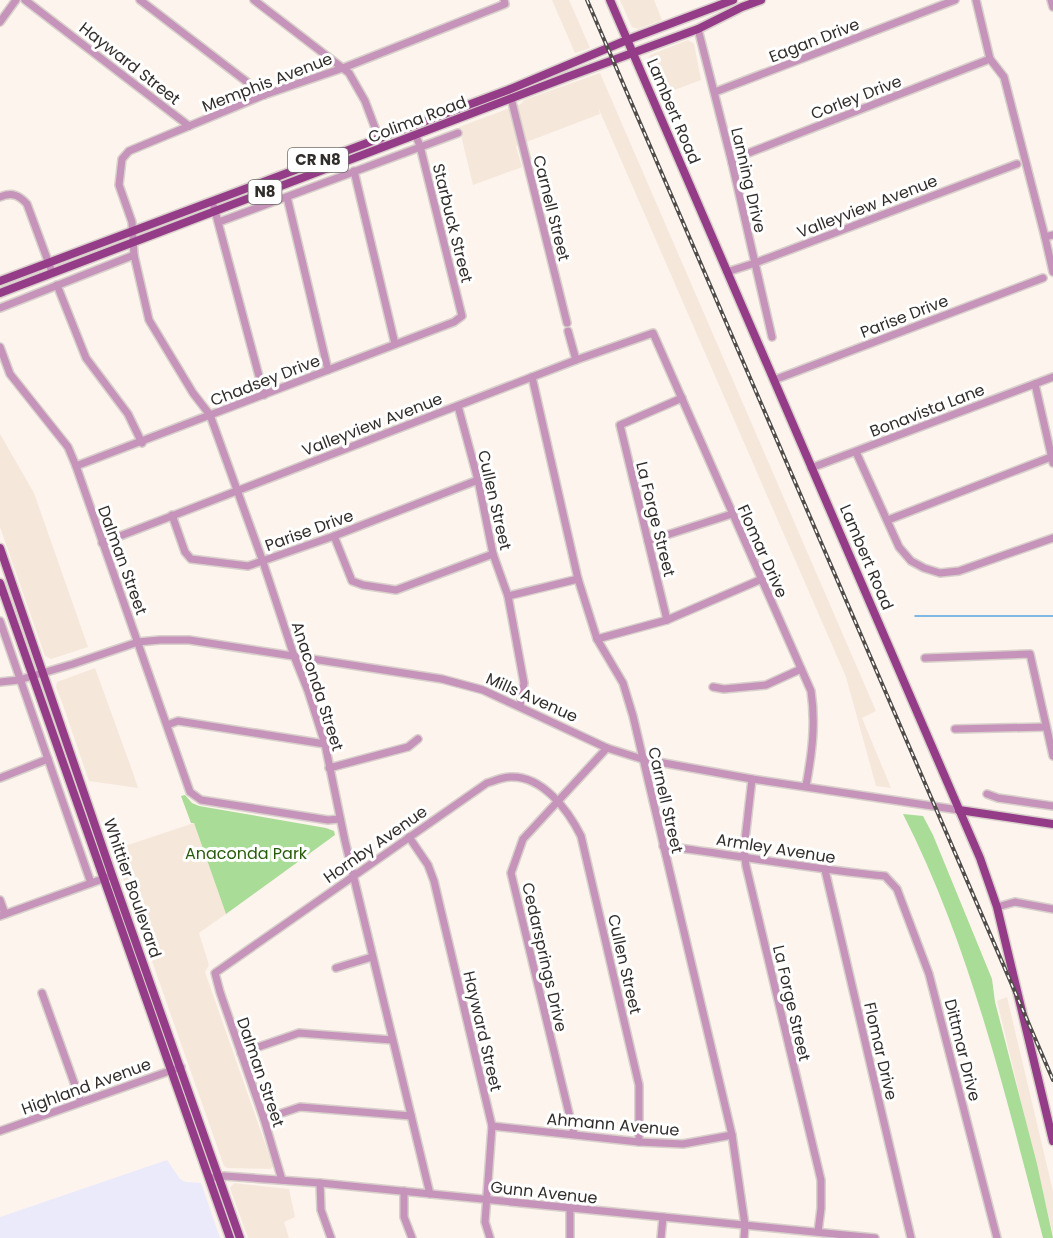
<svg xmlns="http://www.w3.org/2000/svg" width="1053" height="1238" viewBox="0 0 1053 1238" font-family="Poppins,sans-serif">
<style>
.built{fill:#f6e7db}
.education{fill:#ebeafb}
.green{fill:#a9dc96}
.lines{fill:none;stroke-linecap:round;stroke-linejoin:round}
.stream{stroke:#55a4e1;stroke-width:1.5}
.minor-casing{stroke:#d8d0ca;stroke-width:10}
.major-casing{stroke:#d8d0ca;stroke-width:11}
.minor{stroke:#c693bb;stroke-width:7}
.major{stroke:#953c88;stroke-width:8}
.rail-casing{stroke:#504c49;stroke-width:4}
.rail{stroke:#fff;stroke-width:1.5;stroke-dasharray:4.5;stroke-linecap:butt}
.labels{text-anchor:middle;stroke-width:6;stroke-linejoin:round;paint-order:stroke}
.shield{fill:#fff;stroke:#6f6c6b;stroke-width:1.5}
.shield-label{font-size:15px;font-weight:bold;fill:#312d2b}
.street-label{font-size:16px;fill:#312d2b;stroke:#fff}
.park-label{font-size:16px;fill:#275a0b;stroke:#fff}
</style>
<rect width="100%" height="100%" fill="#fdf4ed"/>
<g class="built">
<polygon points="552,0 569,0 590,48 575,53"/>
<polygon points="620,0 654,0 662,20 638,29 632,27"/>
<polygon points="688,40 694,44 701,80 661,95 647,62 650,55"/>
<polygon points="600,73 876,711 862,718 891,788 876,786 846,677 598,107 600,114 516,146 522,167 473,185 459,127 521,104 524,100"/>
<polygon points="0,434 34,493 88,647 51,659 45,656 0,527"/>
<polygon points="95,668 132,770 138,788 89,781 63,705 56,687 57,682"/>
<polygon points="194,823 226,914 199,933 209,965 205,972 273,1166 271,1169 227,1168 224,1166 113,850"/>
<polygon points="1007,997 1053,1191 1053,1235 997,1001"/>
<polygon points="234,1183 289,1189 295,1217 284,1222 289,1238 248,1238 230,1188"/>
</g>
<polygon class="education" points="167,1160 180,1179 186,1182 201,1183 220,1238 0,1238 0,1217"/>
<g class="green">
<polygon points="185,795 192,803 199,806 326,828 334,831 335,835 226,914 194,823 191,823 181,796"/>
<path d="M903,814L923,816L933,835L992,979L995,1002L1037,1164L1053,1238H1043C1005,1094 971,948 903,814Z"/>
</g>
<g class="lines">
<polyline class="stream" points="915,616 1053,616"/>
<defs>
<g id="minor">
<polyline points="25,0 189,126"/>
<polyline points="140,0 264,95"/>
<polyline points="254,0 349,73 365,101 380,141"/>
<polyline points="976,0 990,59 1004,77 1045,237"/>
<polyline points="1051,0 1053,7"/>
<polyline points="0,22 16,0"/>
<polyline points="698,29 732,163 772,337"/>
<polyline points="715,92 955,0"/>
<polyline points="511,98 567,323"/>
<polyline points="732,163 746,154 990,59"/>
<polyline points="354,171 395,344"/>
<path d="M0,197C12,192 19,195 27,204L52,272"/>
<polyline points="287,197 328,370"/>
<polyline points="214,207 264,395"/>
<polyline points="219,222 458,133"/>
<polyline points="1053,235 1045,237 1053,272"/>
<polyline points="727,272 755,263 1017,164"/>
<polyline points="57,285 86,358 128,414 142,443"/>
<polyline points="0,308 134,255"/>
<polyline points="568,331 576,360"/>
<polyline points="0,347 10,374 68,447 76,466 190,792 201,800 328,820 340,819"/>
<polyline points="532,377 578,579 597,639 623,683 633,716 732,1135 745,1225 744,1238"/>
<polyline points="774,380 1043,278"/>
<polyline points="1035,384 1053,463"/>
<polyline points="458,406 478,480 493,554 508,596 524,683 520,706"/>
<polyline points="856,452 899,547 911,561 924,568 940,573 959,571 1053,538"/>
<polyline points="76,466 454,322 462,316 420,146 416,136"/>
<polyline points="811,468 1053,377"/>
<polyline points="172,515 185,552 191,559 248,566 334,536 478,480"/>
<polyline points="888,520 1051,457"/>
<polyline points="334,536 352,581 363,585 396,590 493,554"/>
<polyline points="648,541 732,514"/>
<path d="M102,543L576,360L653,333L811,691C816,724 812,753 806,786"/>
<polyline points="508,596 578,579"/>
<polyline points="667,620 620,425 682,398"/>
<polyline points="0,621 91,883"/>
<polyline points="597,639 667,620 762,579"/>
<polyline points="925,658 1030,654 1053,756"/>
<polyline points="0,682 19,680 73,664 138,642 160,640 189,640 442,679 483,690 607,748 642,759 752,779 959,810"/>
<polyline points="713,687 724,689 766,685 801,669"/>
<polyline points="167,725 178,721 325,744"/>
<polyline points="955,729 1046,727"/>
<polyline points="329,768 408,747 418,739"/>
<polyline points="0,778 48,759"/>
<polyline points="752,779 744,849 746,866 821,1180 821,1208 818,1232"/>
<polyline points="987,794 998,798 1053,806"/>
<polyline points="409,837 428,865 434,881 492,1126 485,1222 490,1238"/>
<path d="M663,846C737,855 811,869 885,876L897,889L929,974L997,1238"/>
<polyline points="825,870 911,1238"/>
<polyline points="0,900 5,914"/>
<polyline points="997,907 1015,902 1053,909"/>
<polyline points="0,916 108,877"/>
<polyline points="336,968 372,957"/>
<polyline points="42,993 81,1102"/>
<polyline points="241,1053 299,1033 392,1040"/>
<polyline points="264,1119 300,1107 411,1116"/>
<polyline points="492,1126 639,1142 683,1144 732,1135"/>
<polyline points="0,1131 181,1067"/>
<polyline points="574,1134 511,873 523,839 607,748"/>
<polyline points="215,1177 224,1176 320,1183 875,1238"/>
<path d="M282,1180L264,1119L220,992L215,973L487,783C494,781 503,777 510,777C542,775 568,810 581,836L639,1085V1142"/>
<polyline points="320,1183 321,1210 331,1238"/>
<polyline points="404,1191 404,1217 412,1238"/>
<polyline points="430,1194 345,841 325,744 308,691 294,656 263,562 210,415 193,393 149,320 134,255 132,222 119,185 122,159 129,151 264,95 343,68 505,4 504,0"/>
<polyline points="570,1238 570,1208"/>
<polyline points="661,1238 663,1217"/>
</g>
<g id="major">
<polyline points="610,0 980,858 997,907 1053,1141"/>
<polyline points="0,281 508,90 627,40 733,0"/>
<polyline points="0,293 567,77 698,29 742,7 761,0"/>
<polyline points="0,548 112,875 240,1238"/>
<polyline points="0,583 230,1238"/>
<polyline points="959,810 1053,824"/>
</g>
</defs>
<use href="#minor" class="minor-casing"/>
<use href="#major" class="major-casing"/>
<use href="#minor" class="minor"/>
<use href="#major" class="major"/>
<defs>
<polyline id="rail" points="587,0 1053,1080"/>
</defs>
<use href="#rail" class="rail-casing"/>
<use href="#rail" class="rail"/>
</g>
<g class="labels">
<g class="shield">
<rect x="288" y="148" width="60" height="24" rx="4.5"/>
<rect x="248.5" y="180" width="33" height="24" rx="4.5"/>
</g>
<g class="shield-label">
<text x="318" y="165">CR N8</text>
<text x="265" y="197">N8</text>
</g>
<g class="street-label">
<text transform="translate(814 40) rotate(-21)" y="6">Eagan Drive</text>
<text transform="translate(130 63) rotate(38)" y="6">Hayward Street</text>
<text transform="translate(267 82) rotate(-21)" y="6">Memphis Avenue</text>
<text transform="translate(856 97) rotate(-21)" y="6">Corley Drive</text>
<text transform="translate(674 111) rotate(67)" y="6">Lambert Road</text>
<text transform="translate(417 119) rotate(-21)" y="6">Colima Road</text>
<text transform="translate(749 180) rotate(77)" y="6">Lanning Drive</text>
<text transform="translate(867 206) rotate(-21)" y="6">Valleyview Avenue</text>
<text transform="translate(552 208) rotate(76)" y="6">Carnell Street</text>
<text transform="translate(453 223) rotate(76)" y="6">Starbuck Street</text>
<text transform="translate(904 316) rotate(-21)" y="6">Parise Drive</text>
<text transform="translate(265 380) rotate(-21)" y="6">Chadsey Drive</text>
<text transform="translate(927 410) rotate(-21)" y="6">Bonavista Lane</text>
<text transform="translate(372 424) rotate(-21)" y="6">Valleyview Avenue</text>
<text transform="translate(495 500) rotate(77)" y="6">Cullen Street</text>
<text transform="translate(656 519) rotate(76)" y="6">La Forge Street</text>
<text transform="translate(309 530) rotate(-20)" y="6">Parise Drive</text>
<text transform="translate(763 551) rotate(66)" y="6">Flomar Drive</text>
<text transform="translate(867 557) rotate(67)" y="6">Lambert Road</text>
<text transform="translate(123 560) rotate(70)" y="6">Dalman Street</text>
<text transform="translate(318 686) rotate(72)" y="6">Anaconda Street</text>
<text transform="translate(532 697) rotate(24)" y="6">Mills Avenue</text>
<text transform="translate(666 800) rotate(77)" y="6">Carnell Street</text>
<text transform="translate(375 844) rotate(-35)" y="6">Hornby Avenue</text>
<text transform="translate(776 848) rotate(9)" y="6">Armley Avenue</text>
<text transform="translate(133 888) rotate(71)" y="6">Whittier Boulevard</text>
<text transform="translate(545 957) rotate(77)" y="6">Cedarsprings Drive</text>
<text transform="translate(625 964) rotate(77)" y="6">Cullen Street</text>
<text transform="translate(792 1003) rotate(77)" y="6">La Forge Street</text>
<text transform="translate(483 1031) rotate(77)" y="6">Hayward Street</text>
<text transform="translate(963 1050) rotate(76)" y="6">Dittmar Drive</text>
<text transform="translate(881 1051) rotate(77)" y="6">Flomar Drive</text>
<text transform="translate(261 1072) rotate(71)" y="6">Dalman Street</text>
<text transform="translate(86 1086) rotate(-20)" y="6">Highland Avenue</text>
<text transform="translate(613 1124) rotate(5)" y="6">Ahmann Avenue</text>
<text transform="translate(544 1192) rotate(6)" y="6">Gunn Avenue</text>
</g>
<g class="park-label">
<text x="246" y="859">Anaconda Park</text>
</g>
</g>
</svg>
